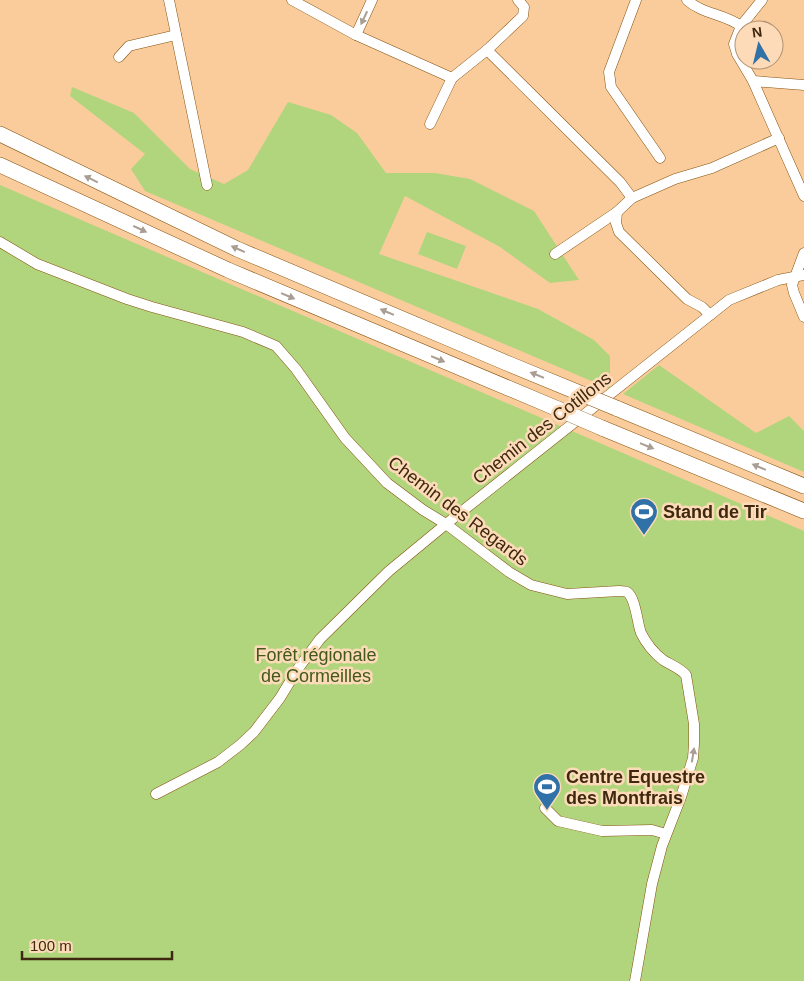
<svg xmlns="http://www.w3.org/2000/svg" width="804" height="981" viewBox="0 0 804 981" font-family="Helvetica,sans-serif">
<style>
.green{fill:#b1d57d}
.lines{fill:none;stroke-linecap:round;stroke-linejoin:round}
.minor-casing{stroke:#85520f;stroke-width:11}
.highway-casing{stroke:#85520f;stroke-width:16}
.minor{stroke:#fff;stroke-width:10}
.highway{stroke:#fff;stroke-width:15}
.highway-bridge-casing{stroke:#85520f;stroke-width:16;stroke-linecap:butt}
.highway-bridge{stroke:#fff;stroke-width:15}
.oneway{fill:#a89e93}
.labels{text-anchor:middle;stroke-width:5;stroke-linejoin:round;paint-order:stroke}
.street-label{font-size:18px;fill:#3e280f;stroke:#fedbb8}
.poi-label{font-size:18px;font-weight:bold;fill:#3e280f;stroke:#fedbb8;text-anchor:start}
.park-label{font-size:18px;fill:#43591c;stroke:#fedbb8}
</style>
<rect width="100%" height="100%" fill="#facc9c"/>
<g class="green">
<polygon points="72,87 134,113 190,169 224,184 248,170 288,102 331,115 357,133 386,173 435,173 470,179 534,211 579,280 550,283 500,247 405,196 379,254 538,309 594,340 610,356 610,389 145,191 131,169 145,154 70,96"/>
<polygon points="0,185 804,531 804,981 0,981"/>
<polygon points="427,232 466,246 457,269 418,254"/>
<polygon points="659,365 756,433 789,416 804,431 804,472 623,394"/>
</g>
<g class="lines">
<defs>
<g id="minor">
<polyline points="169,0 207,185"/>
<polyline points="292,0 356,35 452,78 487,50"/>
<polyline points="518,0 524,7 523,16 487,50 620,182 632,198"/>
<polyline points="636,0 609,72 611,87 660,158"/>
<path d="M687,0C702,14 725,14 741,26"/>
<polyline points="762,0 741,26 734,44 737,54 753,81 804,196"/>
<polyline points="356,35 372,0"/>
<polyline points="119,57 129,46 176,35"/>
<polyline points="753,81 804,85"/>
<polyline points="430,124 452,78"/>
<polyline points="617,212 616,223 619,232 687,299 702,307 710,315"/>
<path d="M0,242L37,264L127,299L152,307L243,332L276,346L296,369L345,438L387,483L423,510L446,524L509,572L531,585L567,594L619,591C622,591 625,591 627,592C636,598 637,623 641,633C646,643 654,653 663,660C671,665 680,668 686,675L694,724V744L693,758L681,797L662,846L652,884L635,981"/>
<polyline points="804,253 792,285 794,293 804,317"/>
<polyline points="555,254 617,212 632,198 675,179 712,168 779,138"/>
<polyline points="156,794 218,762 240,745 254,732 280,698 297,670 320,639 389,571 446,524 729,300 778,280 804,275"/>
<polyline points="545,808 558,821 602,831 652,830 666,834"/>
</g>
<g id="highway">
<polyline points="0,134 237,249 509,364 582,394"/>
<polyline points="0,165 228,270 558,409"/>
<polyline points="616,408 804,486"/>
<polyline points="602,428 804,511"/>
</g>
</defs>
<use href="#minor" class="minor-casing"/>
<use href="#highway" class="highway-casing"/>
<use href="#minor" class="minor"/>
<use href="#highway" class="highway"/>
<defs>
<g id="highway-bridge">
<polyline points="582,394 616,408"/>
<polyline points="558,409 602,428"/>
</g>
</defs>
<use href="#highway-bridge" class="highway-bridge-casing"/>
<use href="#highway-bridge" class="highway-bridge"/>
</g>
<defs><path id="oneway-solid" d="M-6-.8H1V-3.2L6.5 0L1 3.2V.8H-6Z" transform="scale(1.25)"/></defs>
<g class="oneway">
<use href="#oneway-solid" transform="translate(364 18) rotate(115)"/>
<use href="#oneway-solid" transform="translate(91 179) rotate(-154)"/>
<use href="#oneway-solid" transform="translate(140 229) rotate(25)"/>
<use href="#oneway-solid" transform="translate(238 249) rotate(-156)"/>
<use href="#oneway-solid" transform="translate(288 296) rotate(23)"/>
<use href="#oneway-solid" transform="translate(387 312) rotate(-157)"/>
<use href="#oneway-solid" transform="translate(438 359) rotate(23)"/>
<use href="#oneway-solid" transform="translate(537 375) rotate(-158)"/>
<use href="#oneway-solid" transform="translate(647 446) rotate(22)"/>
<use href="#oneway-solid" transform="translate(759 467) rotate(-157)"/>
<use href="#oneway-solid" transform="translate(693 755) rotate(-81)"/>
</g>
<defs>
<symbol id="stadium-pin" viewBox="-11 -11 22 30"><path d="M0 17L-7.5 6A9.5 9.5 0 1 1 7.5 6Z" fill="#3071a7" stroke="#fedbb8"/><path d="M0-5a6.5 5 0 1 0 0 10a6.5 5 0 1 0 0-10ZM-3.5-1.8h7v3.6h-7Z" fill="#fff"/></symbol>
</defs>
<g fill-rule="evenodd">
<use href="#stadium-pin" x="628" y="496" width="32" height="43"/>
<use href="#stadium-pin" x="531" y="771" width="32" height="43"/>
</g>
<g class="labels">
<g class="street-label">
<text transform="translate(542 428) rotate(-38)" y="6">Chemin des Cotillons</text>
<text transform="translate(458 511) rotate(37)" y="6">Chemin des Regards</text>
</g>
<g class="poi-label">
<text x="663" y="518">Stand de Tir</text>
<text x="566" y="783">Centre Equestre<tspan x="566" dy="21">des Montfrais</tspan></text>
</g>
<g class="park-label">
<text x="316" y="661">Forêt régionale<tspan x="316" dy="21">de Cormeilles</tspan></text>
</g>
</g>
<g transform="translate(759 45) rotate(352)"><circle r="24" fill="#fedbb8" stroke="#b19374"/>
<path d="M0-4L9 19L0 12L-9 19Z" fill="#3071a7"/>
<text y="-8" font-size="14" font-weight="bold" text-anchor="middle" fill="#3e280f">N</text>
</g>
<path d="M22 951v8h150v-8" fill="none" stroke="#3e280f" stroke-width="2.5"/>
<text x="30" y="951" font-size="15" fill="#3e280f" stroke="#fedbb8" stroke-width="4" paint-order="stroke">100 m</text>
</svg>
